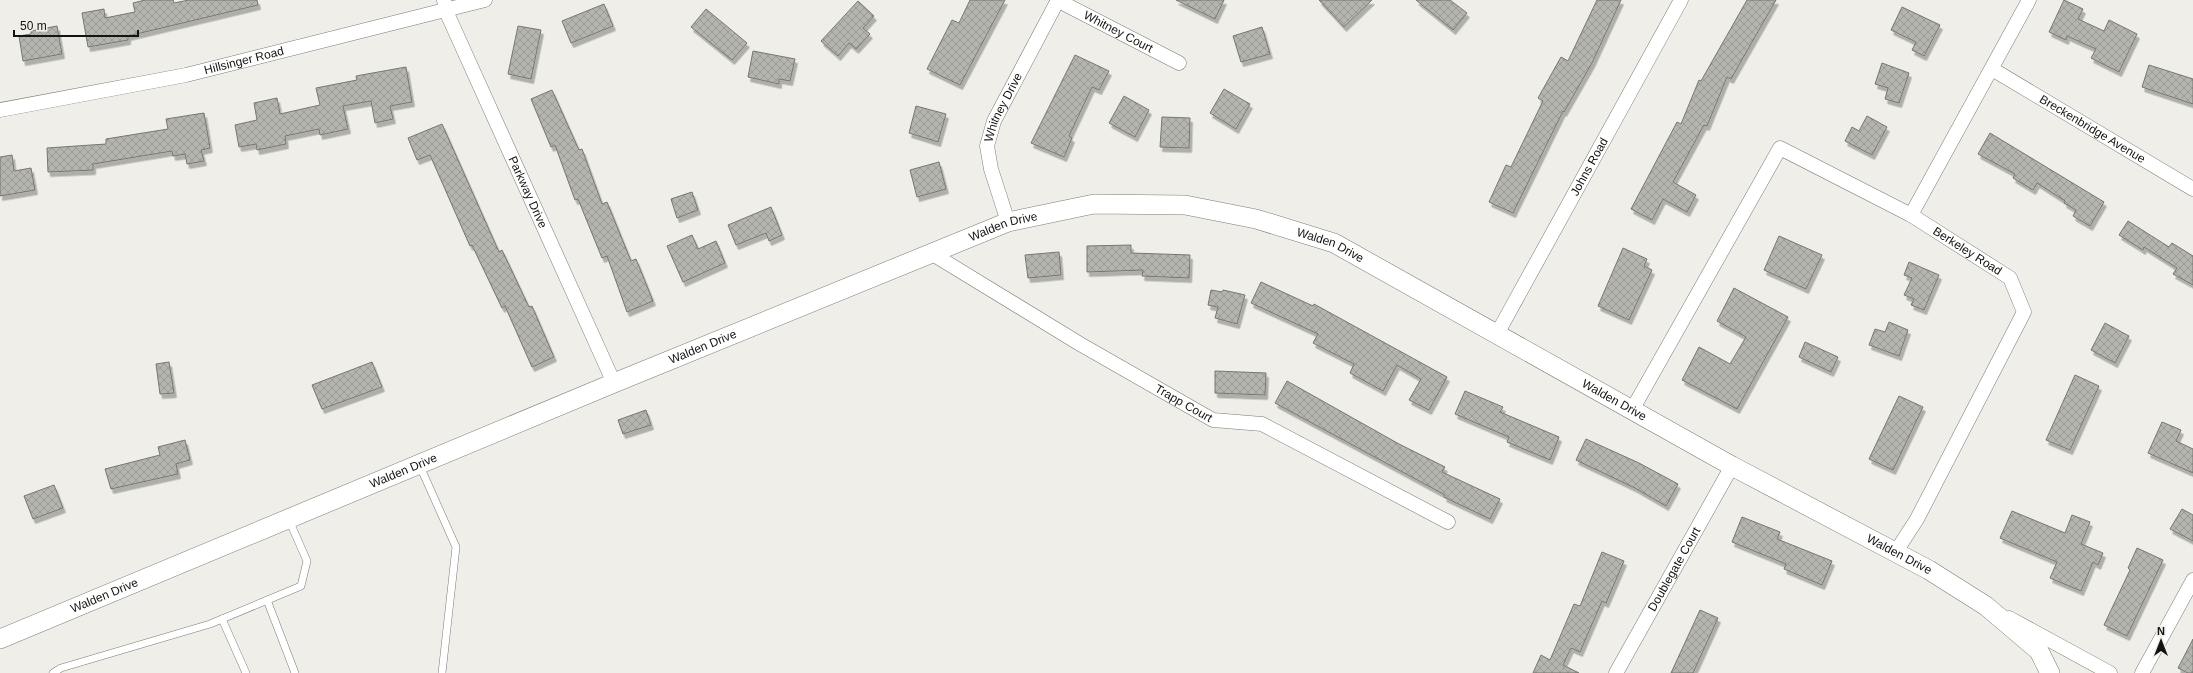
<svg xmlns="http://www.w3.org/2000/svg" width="2193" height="673" viewBox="0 0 2193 673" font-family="Arial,sans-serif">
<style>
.building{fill:url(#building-cross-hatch);stroke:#767671;filter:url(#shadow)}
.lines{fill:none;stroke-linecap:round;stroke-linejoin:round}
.lane-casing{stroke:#7c7b76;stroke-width:8}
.street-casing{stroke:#7c7b76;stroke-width:15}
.secondary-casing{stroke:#7c7b76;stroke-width:20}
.lane{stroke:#fff;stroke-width:7}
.street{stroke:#fff;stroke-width:14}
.secondary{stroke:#fff;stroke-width:19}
.labels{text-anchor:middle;stroke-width:3.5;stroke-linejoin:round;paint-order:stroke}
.street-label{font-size:12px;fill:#131311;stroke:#efeee8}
</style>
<defs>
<pattern id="building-cross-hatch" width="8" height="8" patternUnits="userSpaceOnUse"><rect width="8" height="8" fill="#b5b5af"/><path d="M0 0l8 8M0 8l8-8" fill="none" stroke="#9b9b96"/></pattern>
<filter id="shadow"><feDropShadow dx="2.5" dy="4.5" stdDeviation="0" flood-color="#0004"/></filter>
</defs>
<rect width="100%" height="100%" fill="#efeee8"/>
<g class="building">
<polygon points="145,0 173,0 174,3 189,0 257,0 258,5 128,36 128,40 88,47 82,13 104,9 105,18 135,12 133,3"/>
<polygon points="970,0 1005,0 960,85 927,69 952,20 959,23"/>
<polygon points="1176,0 1224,0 1215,19"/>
<polygon points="1319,0 1372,0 1344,27"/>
<polygon points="1416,0 1450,0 1467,13 1453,30"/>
<polygon points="1597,0 1621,0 1592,63 1564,112 1563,111 1513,213 1489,202 1506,165 1511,167 1543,101 1538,98 1561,57 1568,61"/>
<polygon points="1747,0 1776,0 1731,79 1727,77 1707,126 1704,125 1673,182 1696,195 1687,212 1663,199 1652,220 1631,209 1677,122 1681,124 1699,80 1701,81"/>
<polygon points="2064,0 2083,9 2078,19 2104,31 2109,20 2137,34 2119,72 2091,58 2096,49 2067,36 2066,40 2049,32"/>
<polygon points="858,1 874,16 863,28 870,34 856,49 849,43 838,56 821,41"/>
<polygon points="604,4 613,26 571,43 562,21"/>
<polygon points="1902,7 1940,25 1924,56 1912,50 1916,42 1891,30"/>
<polygon points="706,9 747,43 732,60 691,27"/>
<polygon points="57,26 62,54 23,61 19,36 31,34 31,31"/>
<polygon points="518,26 541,30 531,79 508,74"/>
<polygon points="1262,27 1270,54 1241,62 1233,36"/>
<polygon points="753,51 795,59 790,81 779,79 779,84 748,77"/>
<polygon points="1075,55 1109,71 1099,90 1092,87 1069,136 1072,138 1064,157 1031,143"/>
<polygon points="1882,63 1909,73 1899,103 1885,99 1888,88 1875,84"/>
<polygon points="2149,65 2193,79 2193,104 2142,87"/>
<polygon points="406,67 412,102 390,106 393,119 375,123 371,101 343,106 348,129 320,135 319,129 285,136 286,144 257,150 256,144 239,147 235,125 257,120 254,103 277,98 280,114 320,105 316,88 357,80 356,76"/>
<polygon points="1224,89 1250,104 1236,129 1210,113"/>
<polygon points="552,90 579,150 582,149 602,204 607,202 631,261 636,259 653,301 627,312 607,256 602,258 578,199 575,200 555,145 551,147 531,99"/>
<polygon points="1124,96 1149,110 1135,137 1109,123"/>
<polygon points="916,106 946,114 938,142 909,133"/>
<polygon points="204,113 210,148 201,150 204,161 187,164 185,154 173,156 172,151 93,164 93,170 48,172 47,148 106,144 106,139 168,129 166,119"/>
<polygon points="1867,116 1887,127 1872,155 1845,141 1852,127 1859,131"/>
<polygon points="1162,117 1190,118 1189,148 1160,147"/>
<polygon points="442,124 499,252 502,250 529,307 532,306 554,357 532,367 505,306 502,308 472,245 470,246 430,155 417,160 408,138"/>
<polygon points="1990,133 2104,202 2090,226 2073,216 2076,210 2064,203 2065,201 2037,183 2033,190 2013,178 2015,174 1978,154"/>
<polygon points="12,155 14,171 31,168 35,190 0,196 0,157"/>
<polygon points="939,162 946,189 917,197 910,170"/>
<polygon points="692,192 698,210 677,218 671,199"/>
<polygon points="771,207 782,235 769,241 766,233 736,245 728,225"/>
<polygon points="2128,221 2169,247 2172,243 2193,256 2193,285 2173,274 2177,268 2144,247 2143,250 2119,235"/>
<polygon points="692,235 698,249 716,241 725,263 683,282 667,246"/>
<polygon points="1779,236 1822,255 1806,289 1764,270"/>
<polygon points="1131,245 1131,253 1190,255 1189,278 1142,276 1143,270 1087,272 1087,246"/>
<polygon points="1623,248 1647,259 1644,266 1652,270 1629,320 1598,306"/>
<polygon points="1059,252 1061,275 1028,278 1025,255"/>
<polygon points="1909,262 1939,275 1924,310 1911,305 1914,299 1904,295 1912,278 1904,275"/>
<polygon points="1261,282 1313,306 1314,304 1447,377 1429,410 1409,400 1421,379 1397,365 1383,391 1350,373 1354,364 1313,343 1318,334 1251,303"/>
<polygon points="1734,288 1788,317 1737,409 1682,380 1699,347 1730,364 1746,337 1717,321"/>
<polygon points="1211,290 1222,292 1223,290 1245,295 1237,324 1215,318 1218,307 1208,305"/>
<polygon points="1889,322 1908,330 1899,356 1869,345 1875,329 1885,332"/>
<polygon points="2105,323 2129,336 2115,363 2091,350"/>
<polygon points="1805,342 1838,357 1831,372 1799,357"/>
<polygon points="169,362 174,393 160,394 156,364"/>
<polygon points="372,362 382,387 322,409 312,385"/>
<polygon points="1215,371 1266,373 1265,395 1215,393"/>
<polygon points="2075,375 2099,386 2070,450 2046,440"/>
<polygon points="1287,381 1399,444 1445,467 1442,472 1500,499 1490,519 1444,497 1445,495 1275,403"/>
<polygon points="1465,391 1503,407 1500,412 1559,437 1550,460 1507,442 1509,437 1455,414"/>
<polygon points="1899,396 1923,407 1893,470 1869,459"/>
<polygon points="646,410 651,425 623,434 618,420"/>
<polygon points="2162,422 2181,430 2176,441 2193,449 2193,473 2148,453"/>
<polygon points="1586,439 1639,463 1678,484 1666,506 1635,488 1576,460"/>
<polygon points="185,440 190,460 176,464 178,474 111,489 105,469 160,455 158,447"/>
<polygon points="54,485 63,508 33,519 24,496"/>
<polygon points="2182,509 2193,515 2193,541 2170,529"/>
<polygon points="2012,511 2065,533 2072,515 2090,522 2081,544 2103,553 2098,565 2093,562 2081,591 2050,578 2057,562 2000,538"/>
<polygon points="1742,517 1780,532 1777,539 1832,561 1822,585 1784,569 1786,564 1732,542"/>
<polygon points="2137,548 2163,560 2127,636 2104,625 2130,570 2128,568"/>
<polygon points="1602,552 1624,561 1606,603 1602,601 1580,652 1571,648 1563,665 1579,673 1533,673 1541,655 1550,660 1574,604 1580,606"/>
<polygon points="1700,610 1718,618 1693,673 1671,673"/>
<polygon points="2193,639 2193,673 2188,673 2178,668"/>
</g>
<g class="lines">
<defs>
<g id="lane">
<polyline points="419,464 456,547 442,673"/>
<polyline points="267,600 295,673"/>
<polyline points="222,619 246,673"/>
<polyline points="53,673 61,668 210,624 301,586 307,561 289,520"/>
</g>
<g id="street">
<path id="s1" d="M444,0L446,11L614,383"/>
<path id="s2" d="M1057,0L1179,63"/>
<path id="s3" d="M1992,69L2193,189"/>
<path id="s4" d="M0,110L186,75L485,0"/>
<polyline points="1911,215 2029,0"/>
<path id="s5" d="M1008,222L991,169L987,146L994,121L1058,0"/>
<path id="s6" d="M931,253L1080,344L1213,420L1262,424L1448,522"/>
<path id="s7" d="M1497,334L1681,0"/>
<path id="s8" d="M1632,410L1780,148L1911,215L2010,278L2024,312L1917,519L1895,553"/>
<polyline points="2009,618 2110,673"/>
<path id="s9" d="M1616,673L1732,466"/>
<polyline points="2142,673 2193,580"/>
</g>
<g id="secondary">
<path id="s10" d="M0,639L614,383L1008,222L1094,204L1185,205L1256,219L1334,243L1732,466L1929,570L1986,606L2039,651L2050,673"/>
</g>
</defs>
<use href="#lane" class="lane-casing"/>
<use href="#street" class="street-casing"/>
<use href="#secondary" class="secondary-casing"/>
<use href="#lane" class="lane"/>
<use href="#street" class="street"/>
<use href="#secondary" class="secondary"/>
</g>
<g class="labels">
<g class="street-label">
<text dy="4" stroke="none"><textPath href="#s2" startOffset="69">Whitney Court</textPath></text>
<text dy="4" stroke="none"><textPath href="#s4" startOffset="249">Hillsinger Road</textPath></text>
<text dy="4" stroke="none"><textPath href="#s5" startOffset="121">Whitney Drive</textPath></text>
<text dy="4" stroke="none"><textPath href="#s3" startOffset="117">Breckenbridge Avenue</textPath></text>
<text dy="4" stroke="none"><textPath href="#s7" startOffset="191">Johns Road</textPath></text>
<text dy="4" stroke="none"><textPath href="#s1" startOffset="210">Parkway Drive</textPath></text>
<text dy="4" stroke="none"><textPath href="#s10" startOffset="1085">Walden Drive</textPath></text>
<text dy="4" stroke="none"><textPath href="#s10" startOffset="1421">Walden Drive</textPath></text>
<text dy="4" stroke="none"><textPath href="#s8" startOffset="515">Berkeley Road</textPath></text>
<text dy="4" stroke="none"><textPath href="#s10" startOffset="761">Walden Drive</textPath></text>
<text dy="4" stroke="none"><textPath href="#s10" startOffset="1745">Walden Drive</textPath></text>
<text dy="4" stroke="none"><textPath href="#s6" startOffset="294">Trapp Court</textPath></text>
<text dy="4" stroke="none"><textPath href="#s10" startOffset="437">Walden Drive</textPath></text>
<text dy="4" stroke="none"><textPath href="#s10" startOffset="2069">Walden Drive</textPath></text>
<text dy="4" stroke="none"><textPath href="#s9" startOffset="119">Doublegate Court</textPath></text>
<text dy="4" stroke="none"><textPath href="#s10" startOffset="113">Walden Drive</textPath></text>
</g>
</g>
<g transform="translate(2161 641)" stroke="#efeee8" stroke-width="3" paint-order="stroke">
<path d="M0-3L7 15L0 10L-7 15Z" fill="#131311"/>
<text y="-6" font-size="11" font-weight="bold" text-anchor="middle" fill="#131311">N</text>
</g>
<path d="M14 30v6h124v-6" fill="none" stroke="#131311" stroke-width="2"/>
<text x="20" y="30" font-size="12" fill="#131311" stroke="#efeee8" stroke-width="3" paint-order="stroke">50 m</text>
</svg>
